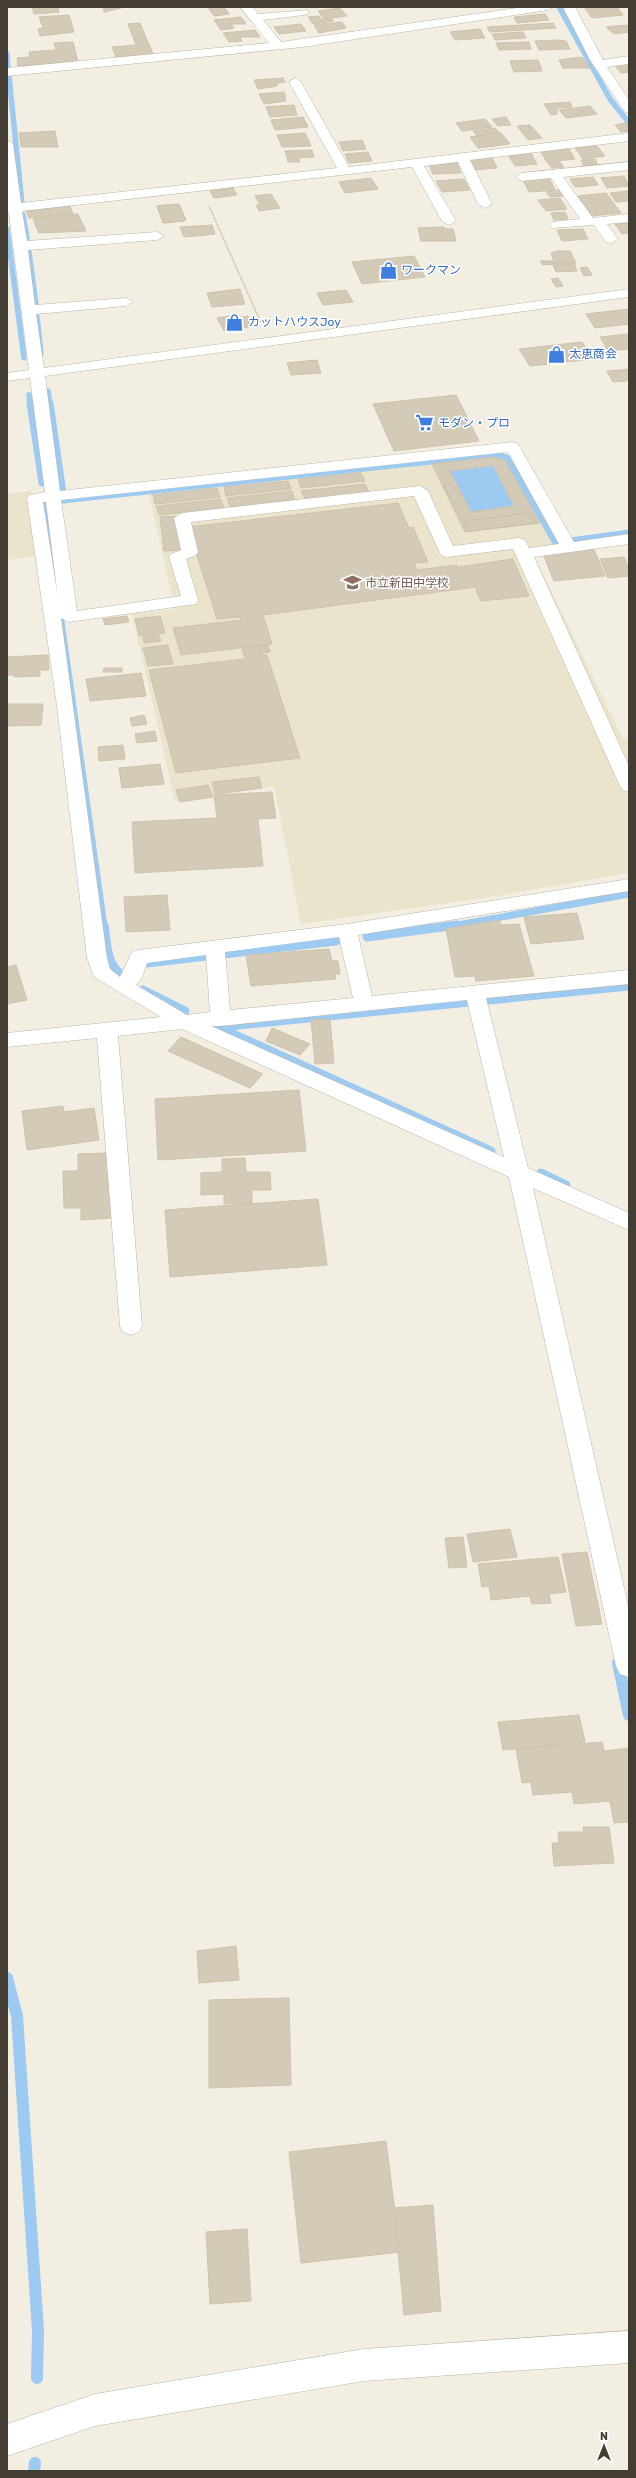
<svg xmlns="http://www.w3.org/2000/svg" width="636" height="2478" viewBox="0 0 636 2478" font-family="Rubik,'Noto Sans JP',sans-serif">
<style>
.education{fill:#ebe4cc}
.water{fill:#9ccaf1}
.lines{fill:none;stroke-linecap:round;stroke-linejoin:round}
.stream-far3{stroke:#9ccaf1;stroke-width:5.5}
.stream-far2{stroke:#9ccaf1;stroke-width:7}
.stream-far1{stroke:#9ccaf1;stroke-width:9}
.stream{stroke:#9ccaf1;stroke-width:12}
.building{fill:#d3cab8;stroke:#cec2ab;fill-rule:evenodd}
.minor-casing{stroke:#bdb6a5;stroke-width:1}
.path{stroke:#bfb296;stroke-width:1.5;stroke-dasharray:1 1;stroke-linecap:butt}
.minor{fill:#fff;fill-rule:evenodd}
.labels{text-anchor:middle;stroke-width:3;stroke-linejoin:round;paint-order:stroke}
.far-shop-label{font-size:12px;fill:#366cbe;stroke:#fff;text-anchor:start}
.far-education-label{font-size:12px;fill:#785e54;stroke:#fff;text-anchor:start}
</style>
<rect width="100%" height="100%" fill="#f2eee2"/>
<g class="education">
<polygon points="497,456 506,459 555,545 531,549 623,739 629,738 629,873 491,897 301,924 274,786 175,802 132,614 175,609 149,493"/>
<polygon points="31,491 38,556 7,560 7,494"/>
</g>
<polygon class="water" points="493,466 514,506 471,512 450,471"/>
<g class="lines">
<g class="stream-far3">
<polyline points="559,7 610,99 629,123"/>
<polyline points="7,54 8,68"/>
<polyline points="9,76 22,204"/>
<polyline points="23,215 27,238"/>
<polyline points="7,229 24,358"/>
<polyline points="29,252 36,305"/>
<polyline points="37,317 41,353"/>
<polyline points="48,391 50,404"/>
<polyline points="29,395 30,404"/>
</g>
<g class="stream-far2">
<polyline points="30,403 42,483"/>
<polyline points="50,403 64,500"/>
<polyline points="62,500 497,454 508,459 556,543 629,533"/>
<polyline points="44,501 104,926"/>
<polyline points="452,926 629,894"/>
</g>
<g class="stream-far1">
<path d="M104,925C108,952 105,966 131,982"/>
<polyline points="367,937 457,925"/>
<polyline points="147,963 336,941"/>
<polyline points="143,990 185,1011"/>
<polyline points="219,1027 629,986"/>
<polyline points="220,1028 491,1151"/>
<polyline points="541,1173 566,1185"/>
</g>
<g class="stream">
<polyline points="618,1663 629,1715"/>
<polyline points="7,1978 17,2016 38,2331 37,2378"/>
<polyline points="34,2471 35,2463"/>
</g>
</g>
<g class="building">
<polygon points="32,7 58,7 59,12 34,14"/>
<polygon points="103,7 125,7 104,12"/>
<polygon points="208,7 224,7 229,14 214,16"/>
<polygon points="584,7 617,7 623,15 592,18"/>
<polygon points="340,8 347,16 324,19 318,11"/>
<polygon points="545,14 549,20 517,23 514,17"/>
<polygon points="69,15 74,32 40,36 38,29 43,28 39,17"/>
<polygon points="319,16 322,20 332,19 334,21 313,24 308,17"/>
<polygon points="241,17 246,24 231,24 234,28 221,30 214,20"/>
<polygon points="342,22 346,28 319,33 314,25"/>
<polygon points="140,23 153,54 116,57 112,47 136,45 128,24"/>
<polygon points="553,23 556,28 490,32 487,27"/>
<polygon points="301,24 306,31 279,34 274,27"/>
<polygon points="629,25 629,32 614,34 606,27"/>
<polygon points="480,29 485,38 455,40 450,32"/>
<polygon points="255,30 260,37 240,37 242,41 229,42 223,33"/>
<polygon points="523,32 526,38 495,40 492,34"/>
<polygon points="556,40 566,41 570,49 539,50 535,41"/>
<polygon points="73,42 78,62 18,66 17,58 30,57 29,52 56,50 54,43"/>
<polygon points="529,42 531,49 499,50 496,43"/>
<polygon points="582,57 590,68 563,68 559,60"/>
<polygon points="538,60 542,71 514,72 510,61"/>
<polygon points="629,62 629,72 621,73 614,64"/>
<polygon points="283,78 285,82 277,83 277,86 258,89 254,80"/>
<polygon points="284,92 286,101 264,104 259,94"/>
<polygon points="570,102 572,107 557,108 557,114 551,115 544,104"/>
<polygon points="294,105 297,115 270,117 266,107"/>
<polygon points="590,106 597,114 566,118 559,110"/>
<polygon points="303,117 308,127 275,130 271,120"/>
<polygon points="506,117 511,125 498,126 492,119"/>
<polygon points="485,119 492,127 462,131 456,123"/>
<polygon points="626,123 629,131 621,132 615,125"/>
<polygon points="530,125 542,138 528,140 517,126"/>
<polygon points="495,128 499,132 477,136 473,131"/>
<polygon points="55,131 58,147 21,147 19,133"/>
<polygon points="305,133 311,146 282,147 277,135"/>
<polygon points="501,133 510,144 478,148 470,137"/>
<polygon points="362,140 366,149 343,151 339,142"/>
<polygon points="597,146 605,156 583,159 575,148"/>
<polygon points="569,149 575,159 547,162 541,152"/>
<polygon points="312,150 314,157 299,158 300,162 288,162 285,151"/>
<polygon points="368,152 372,161 349,163 345,154"/>
<polygon points="531,153 537,164 515,166 508,155"/>
<polygon points="492,157 497,168 474,170 469,159"/>
<polygon points="595,159 598,165 584,166 581,160"/>
<polygon points="560,162 564,167 552,168 548,163"/>
<polygon points="457,163 461,173 433,174 429,165"/>
<polygon points="624,176 629,186 607,188 601,178"/>
<polygon points="593,177 598,185 575,187 570,179"/>
<polygon points="371,178 378,189 345,193 339,182"/>
<polygon points="549,178 555,190 529,192 523,180"/>
<polygon points="464,179 470,190 442,192 436,181"/>
<polygon points="233,188 237,195 214,198 210,191"/>
<polygon points="560,190 564,196 550,197 546,191"/>
<polygon points="629,191 629,201 616,202 610,193"/>
<polygon points="606,193 621,213 591,216 578,196"/>
<polygon points="271,194 280,208 259,211 256,205 260,205 255,196"/>
<polygon points="560,198 567,209 546,211 538,200"/>
<polygon points="177,204 184,221 163,223 157,206"/>
<polygon points="179,204 186,220 164,223 157,206"/>
<polygon points="70,206 73,214 29,218 26,211"/>
<polygon points="565,212 568,219 554,220 551,213"/>
<polygon points="78,214 86,231 39,233 33,219"/>
<polygon points="629,223 629,233 622,234 615,224"/>
<polygon points="212,225 215,234 184,237 180,227"/>
<polygon points="444,227 445,229 453,229 456,241 421,241 418,228"/>
<polygon points="583,229 588,239 562,241 557,230"/>
<polygon points="557,251 570,251 576,263 555,264 551,253"/>
<polygon points="414,256 425,277 362,284 352,262"/>
<polygon points="540,261 553,261 554,264 543,265"/>
<polygon points="574,263 577,271 556,272 553,265"/>
<polygon points="587,267 592,275 584,276 580,268"/>
<polygon points="558,278 563,286 556,287 551,279"/>
<polygon points="240,289 245,304 212,307 207,293"/>
<polygon points="346,290 353,302 323,305 317,293"/>
<polygon points="629,309 629,324 595,328 586,314"/>
<polygon points="235,315 236,318 248,316 254,326 224,331 217,318"/>
<polygon points="629,334 629,349 608,351 600,337"/>
<polygon points="582,342 593,359 530,366 519,349"/>
<polygon points="317,360 321,373 291,375 287,363"/>
<polygon points="629,369 629,381 628,381 621,370"/>
<polygon points="620,370 626,381 613,382 607,371"/>
<polygon points="456,395 479,441 394,451 373,404"/>
<path d="M492,457L505,460L540,523L465,532L432,464ZM493,465L514,506L471,512L450,471ZM452,483L462,502L453,503L443,484ZM531,513L536,523L469,531L464,521Z"/>
<polygon points="361,473 365,481 301,488 298,479"/>
<polygon points="288,481 291,489 226,496 224,487"/>
<polygon points="452,483 462,502 453,503 443,484"/>
<polygon points="365,484 369,492 305,499 301,491"/>
<polygon points="217,488 220,497 155,504 153,495"/>
<polygon points="292,491 295,500 230,507 227,498"/>
<polygon points="221,499 224,508 159,515 156,506"/>
<polygon points="398,503 409,528 413,527 428,562 414,563 417,570 457,565 458,567 513,559 529,596 481,601 475,587 263,615 272,644 181,655 173,628 241,620 240,617 217,619 188,527"/>
<polygon points="531,513 536,523 469,531 464,521"/>
<polygon points="176,516 181,550 164,551 160,517"/>
<polygon points="594,549 605,576 554,581 543,554"/>
<polygon points="624,557 629,569 629,576 608,578 600,559"/>
<polygon points="127,616 129,622 105,625 103,619"/>
<polygon points="160,616 165,633 139,636 135,619"/>
<polygon points="159,635 161,641 144,643 143,637"/>
<polygon points="168,645 173,664 148,666 143,648"/>
<polygon points="268,645 270,652 260,653 261,655 267,655 300,758 176,773 149,670 245,659 242,648"/>
<polygon points="48,655 49,670 40,670 40,676 14,677 14,675 7,675 7,657"/>
<polygon points="104,668 122,668 122,672 103,672"/>
<polygon points="141,673 146,696 90,701 86,679"/>
<polygon points="7,704 43,704 41,725 7,726"/>
<polygon points="144,715 147,724 132,726 130,718"/>
<polygon points="155,731 157,741 137,743 135,734"/>
<polygon points="123,745 125,759 99,761 98,747"/>
<polygon points="160,764 164,784 122,788 119,768"/>
<polygon points="259,777 262,788 215,794 212,782"/>
<polygon points="208,785 213,797 180,802 176,790"/>
<polygon points="272,792 276,818 258,819 263,866 135,873 132,822 217,818 214,795"/>
<polygon points="167,895 170,930 126,932 124,897"/>
<polygon points="577,913 584,939 531,944 524,917"/>
<polygon points="499,920 501,925 519,924 534,976 476,981 475,976 455,977 446,929"/>
<polygon points="329,949 332,961 338,961 340,974 335,974 336,979 251,986 246,955"/>
<polygon points="16,965 27,1000 7,1004 7,967"/>
<polygon points="330,1019 334,1063 315,1064 311,1020"/>
<polygon points="272,1028 310,1044 300,1055 266,1041"/>
<polygon points="181,1037 263,1074 250,1088 168,1051"/>
<polygon points="299,1090 306,1151 158,1160 155,1099"/>
<polygon points="63,1106 64,1112 94,1108 99,1140 27,1150 22,1111"/>
<polygon points="106,1153 111,1218 81,1220 81,1208 64,1208 63,1171 78,1171 78,1154"/>
<polygon points="245,1158 246,1172 270,1172 271,1190 252,1190 252,1203 224,1204 224,1194 201,1195 201,1173 222,1172 222,1159"/>
<polygon points="318,1199 327,1265 170,1277 165,1210"/>
<polygon points="510,1529 517,1557 473,1562 467,1534"/>
<polygon points="463,1537 467,1567 449,1568 445,1538"/>
<polygon points="587,1552 602,1624 576,1626 562,1554"/>
<polygon points="558,1557 566,1592 549,1594 551,1603 532,1604 530,1596 491,1600 489,1586 482,1587 478,1564"/>
<polygon points="579,1715 585,1742 503,1750 498,1722"/>
<polygon points="602,1742 604,1751 629,1748 629,1822 614,1823 610,1801 574,1804 572,1792 533,1795 531,1782 522,1783 516,1749"/>
<polygon points="583,1827 609,1827 614,1863 554,1866 552,1843 559,1843 558,1832 584,1832"/>
<polygon points="236,1946 239,1980 199,1983 197,1951"/>
<polygon points="289,1998 291,2085 209,2088 209,2000"/>
<polygon points="386,2141 400,2252 301,2263 289,2152"/>
<polygon points="433,2205 441,2311 404,2315 394,2208"/>
<polygon points="247,2229 251,2301 210,2304 206,2232"/>
</g>
<g class="lines">
<defs>
<g id="minor">
<polygon points="240,7 252,7 258,14 308,10 308,14 304,15 263,20 281,42 524,7 554,7 548,10 303,47 7,76 7,68 269,43"/>
<polygon points="563,7 575,7 603,60 629,56 629,64 607,67 629,100 629,113 625,112 590,60"/>
<path d="M295,78L301,82L349,167L629,133V141L470,160L492,204L485,208L478,204L458,162L424,166L456,221L449,225L442,221L412,167L22,211L27,241L157,232L164,236L157,240L28,250L35,305L126,298L133,302L126,306L36,314L44,368L629,289V297L45,376L60,491L513,442L518,444L574,542L629,534V544L534,557L629,766V792L623,790L620,786L513,549L447,557L441,555L414,496L191,522L198,552L196,555L186,559L198,600L196,604L69,622L61,618L107,958L110,969L120,977L132,952L139,950L347,924L629,879V891L358,935L372,996L629,970V984L486,998L528,1168L629,1213V1230L533,1188L629,1610V1677L620,1674L616,1666L509,1177L182,1029L118,1036L142,1326L139,1332L131,1335L123,1332L120,1326L97,1038L7,1047V1033L161,1017L94,977L87,958L57,706L27,498L29,495L45,492L30,378L7,381V373L29,370L9,213H7V140L13,144L21,203L337,168L289,82ZM508,452L559,544L529,548L525,540L519,538L453,546L428,491L420,486L182,513L174,518L181,550L171,554L169,557L181,596L77,611L61,500ZM43,502H46L58,598ZM339,937L353,998L230,1010L225,952ZM206,955L210,1012L187,1015L136,985L142,978L147,963ZM467,1000L504,1157L211,1026H221Z"/>
<polygon points="629,162 629,170 563,177 593,218 629,214 629,222 607,224 618,239 611,243 606,242 594,225 552,228 550,225 552,222 580,219 551,178 522,181 515,177 522,173"/>
<polygon points="629,2331 629,2363 364,2381 95,2426 7,2456 7,2424 95,2394 364,2349"/>
</g>
</defs>
<use href="#minor" class="minor-casing"/>
<polyline class="path" points="209,206 261,323"/>
<use href="#minor" class="minor"/>
</g>
<defs>
<symbol id="shop-bare" viewBox="-9 -9 18 18"><path d="M-5-2.5h2.3a2.7 3.5 0 0 1 5.4 0H5L5.5 6h-11ZM-1.5-2.5h3a1.5 2.3 0 0 0-3 0Z" fill="#3f7fe0" stroke="#fff" stroke-width="2.5" paint-order="stroke"/></symbol>
<symbol id="supermarket-bare" viewBox="-9 -9 18 18"><path d="M-6-5.5h2.5l.6 2H6L4.5 2H-2.5L-4.4-4H-6ZM-1.5 3.2a1.3 1.3 0 1 0 .1 0ZM3 3.2a1.3 1.3 0 1 0 .1 0Z" fill="#3f7fe0" stroke="#fff" stroke-width="2.5" paint-order="stroke"/></symbol>
<symbol id="school-bare" viewBox="-9 -9 18 18"><path d="M0-5L7-2L0 1L-7-2ZM-4 1L0 2.5L4 1V4Q0 6-4 4Z" fill="#8d6e63" stroke="#fff" stroke-width="2.5" paint-order="stroke"/></symbol>
</defs>
<g fill-rule="evenodd">
<use href="#shop-bare" x="376" y="258" width="25" height="25"/>
<use href="#shop-bare" x="222" y="310" width="25" height="25"/>
<use href="#shop-bare" x="544" y="342" width="25" height="25"/>
<use href="#supermarket-bare" x="412" y="410" width="25" height="25"/>
<use href="#school-bare" x="340" y="570" width="25" height="25"/>
</g>
<g class="labels">
<g class="far-shop-label">
<text x="401" y="274">ワークマン</text>
<text x="248" y="326">カットハウスJoy</text>
<text x="569" y="358">太恵商会</text>
<text x="438" y="427">モダン・プロ</text>
</g>
<g class="far-education-label">
<text x="365" y="587">市立新田中学校</text>
</g>
</g>
<rect width="636" height="2478" fill="none" stroke="#433d33" stroke-width="16"/>
<g transform="translate(604 2446)" stroke="#ffffff" stroke-width="3" paint-order="stroke">
<path d="M0-3L7 15L0 10L-7 15Z" fill="#433d33"/>
<text y="-6" font-size="11" font-weight="bold" text-anchor="middle" fill="#433d33">N</text>
</g>
</svg>
